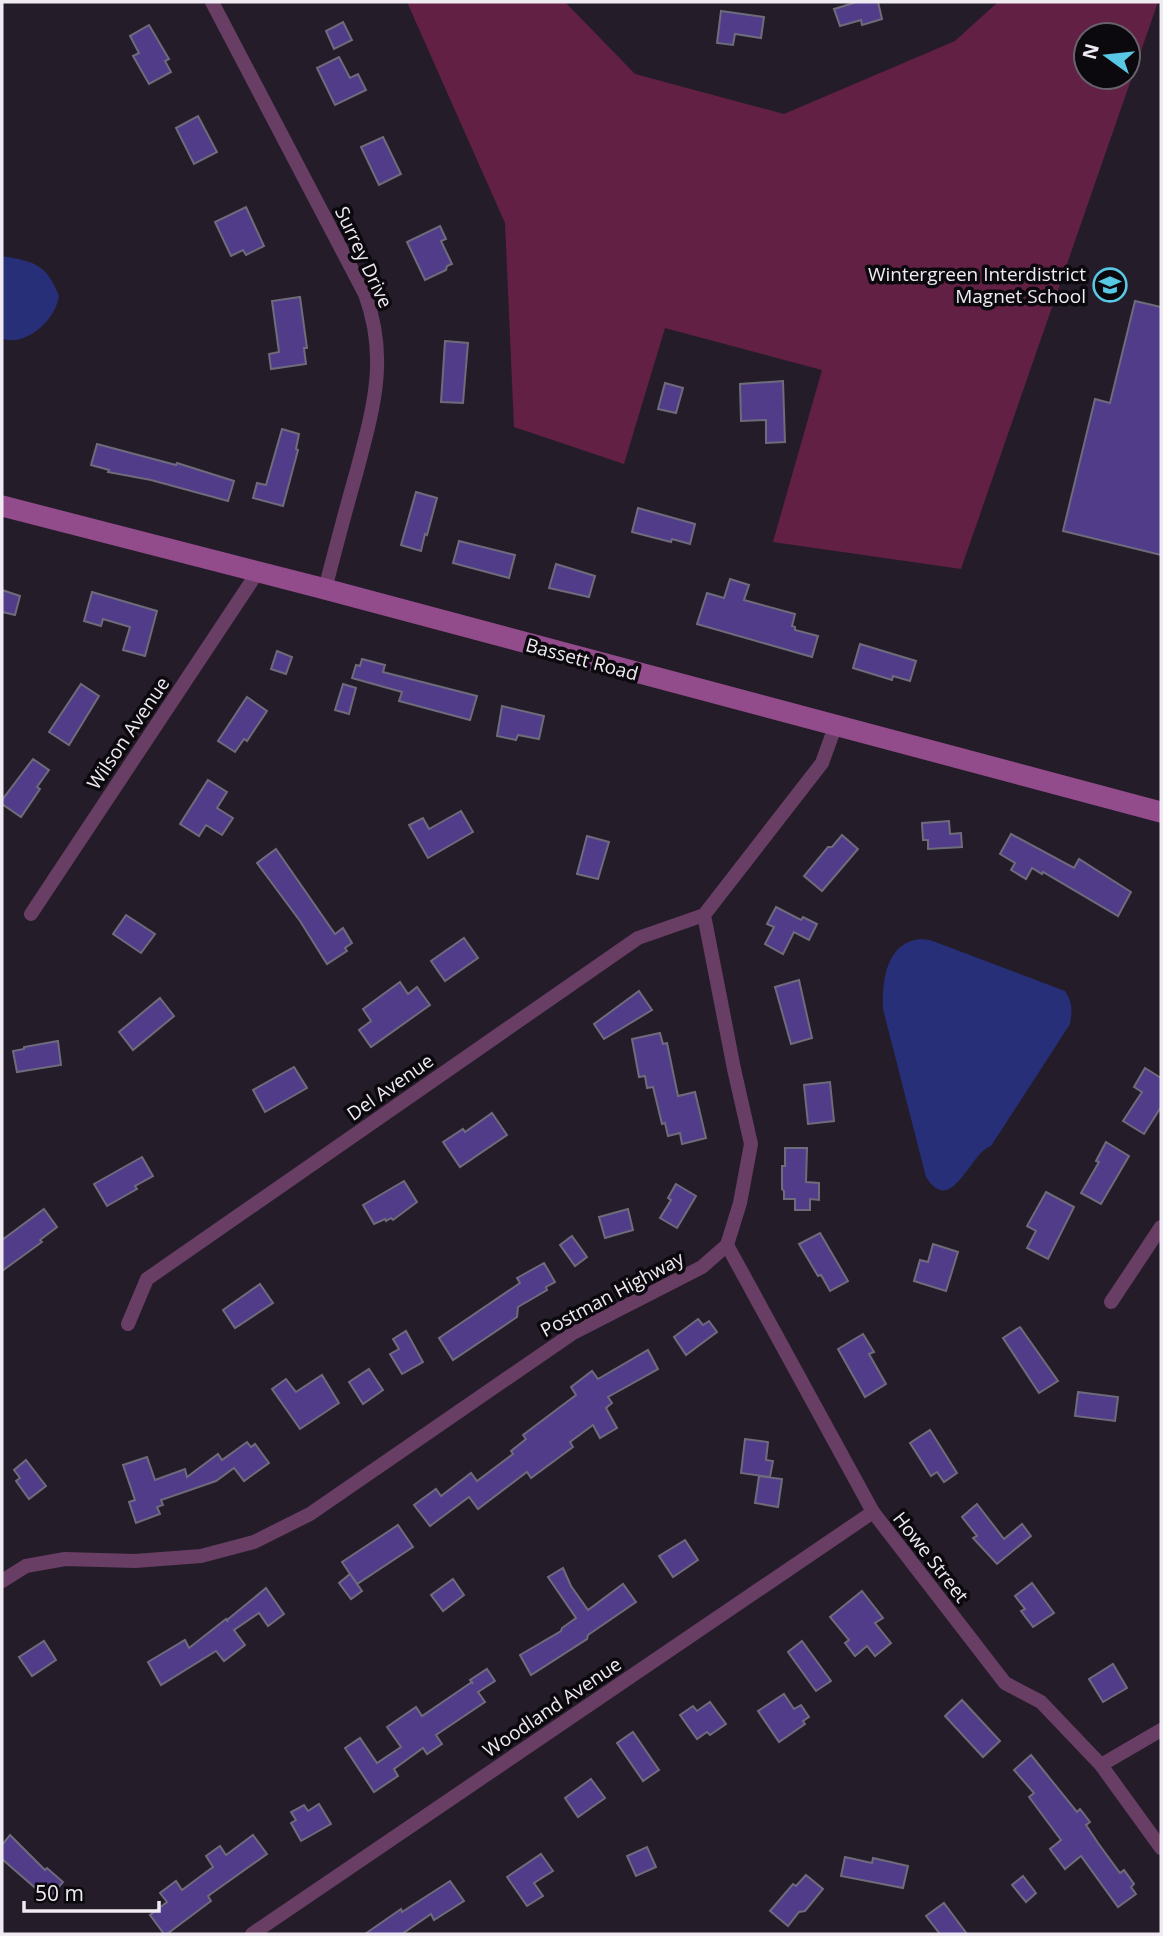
<svg xmlns="http://www.w3.org/2000/svg" width="1163" height="1936" viewBox="0 0 1163 1936" font-family="'Open Sans',sans-serif">
<style>
.green{fill:#632045;fill-rule:evenodd}
.water{fill:#282f79}
.building{fill:#513c8a;stroke:#6e6b7b;stroke-width:2}
.lines{fill:none;stroke-linecap:round;stroke-linejoin:round}
.street{stroke:#693e65;stroke-width:14}
.secondary{stroke:#924c8c;stroke-width:21}
.labels{text-anchor:middle;stroke-width:7;stroke-linejoin:round;paint-order:stroke}
.street-label{font-size:19px;fill:#f0ebf3;stroke:#0c090e}
.poi-label{font-size:19px;fill:#f0ebf3;stroke:#0c090e;text-anchor:end}
</style>
<rect width="100%" height="100%" fill="#241d29"/>
<path class="green" d="M407,2H565L635,74L784,114L955,41L998,2H1158L961,569L773,542L822,370L665,328L624,464L514,427L505,223ZM1086,35H1128V77H1086Z"/>
<g class="water">
<path d="M2,256C34,262 46,263 59,296C55,320 28,346 2,339Z"/>
<path d="M920,939L930,940L1065,991C1073,1003 1072,1011 1070,1024L991,1146C970,1152 952,1218 926,1177L883,1009C882,981 886,943 920,939Z"/>
</g>
<g class="building">
<polygon points="857,2 878,2 882,19 862,25 861,20 840,26 834,9"/>
<polygon points="721,11 764,17 761,38 735,34 733,45 717,43"/>
<polygon points="343,22 352,40 334,49 326,31"/>
<polygon points="149,25 169,59 165,61 171,72 149,84 133,56 139,53 130,36"/>
<polygon points="339,57 350,78 358,74 366,90 335,105 317,68"/>
<polygon points="198,116 217,152 194,164 176,128"/>
<polygon points="383,137 401,174 379,185 361,147"/>
<polygon points="246,207 264,246 246,255 243,250 231,256 215,222"/>
<polygon points="440,226 446,239 441,241 452,264 447,266 446,270 425,280 407,242"/>
<polygon points="300,297 307,348 304,348 306,364 271,369 269,354 279,352 272,301"/>
<polygon points="1135,301 1161,307 1161,555 1063,531 1095,399 1110,403"/>
<polygon points="445,341 468,343 463,403 441,402"/>
<polygon points="783,381 785,442 766,443 766,420 741,421 740,384"/>
<polygon points="665,383 683,388 676,413 658,409"/>
<polygon points="282,429 299,434 296,449 298,450 283,506 253,498 257,483 266,485"/>
<polygon points="97,444 176,465 177,463 234,481 228,501 151,480 108,472 109,470 91,465"/>
<polygon points="416,492 437,498 427,535 425,534 421,551 401,545"/>
<polygon points="638,508 695,524 690,544 672,539 671,542 632,532"/>
<polygon points="459,541 515,555 509,578 453,563"/>
<polygon points="556,564 595,576 589,597 549,588"/>
<polygon points="730,579 749,585 744,600 795,614 792,626 795,627 795,630 818,636 812,657 697,624 707,593 724,598"/>
<polygon points="2,590 20,596 15,615 2,612"/>
<polygon points="92,592 157,611 145,656 123,650 130,627 103,619 101,626 84,621"/>
<polygon points="860,644 916,661 910,681 893,676 892,680 853,668"/>
<polygon points="277,651 292,657 286,674 271,669"/>
<polygon points="362,659 385,665 383,672 477,696 470,720 399,701 402,692 352,678 356,665 360,666"/>
<polygon points="81,684 99,696 69,745 49,732"/>
<polygon points="343,684 356,688 349,714 335,710"/>
<polygon points="247,697 267,711 247,741 244,739 235,752 218,741"/>
<polygon points="502,706 544,716 539,739 518,735 516,740 497,736"/>
<polygon points="33,759 49,770 37,787 40,789 21,817 2,804 2,800"/>
<polygon points="208,780 227,792 217,808 233,818 222,835 206,825 199,836 180,824"/>
<polygon points="461,811 473,832 428,858 409,825 423,818 429,829"/>
<polygon points="949,821 950,834 961,833 962,847 928,849 928,840 923,840 922,823"/>
<polygon points="1011,834 1074,868 1079,859 1131,892 1118,916 1043,872 1042,874 1032,868 1026,879 1011,870 1015,863 1000,854"/>
<polygon points="842,835 858,849 822,891 804,876 828,847 832,847"/>
<polygon points="587,836 609,842 598,879 577,874"/>
<polygon points="276,849 335,934 343,928 352,943 345,948 347,951 327,964 300,921 257,863"/>
<polygon points="776,907 801,920 803,917 817,924 809,940 794,932 783,954 765,944 774,927 767,924"/>
<polygon points="126,915 155,934 141,953 113,934"/>
<polygon points="464,938 478,958 445,981 431,961"/>
<polygon points="799,980 812,1038 791,1044 775,987"/>
<polygon points="400,982 408,994 417,987 430,1005 371,1047 359,1030 371,1021 363,1009"/>
<polygon points="639,991 652,1010 604,1039 594,1024"/>
<polygon points="160,998 174,1016 133,1050 119,1032"/>
<polygon points="660,1033 663,1044 667,1043 678,1096 695,1092 706,1138 682,1144 680,1133 668,1136 665,1123 662,1124 653,1087 647,1088 645,1076 639,1077 632,1039"/>
<polygon points="58,1041 61,1065 17,1072 13,1051 24,1049 24,1047"/>
<polygon points="294,1067 307,1088 265,1112 253,1090"/>
<polygon points="1145,1068 1161,1078 1161,1107 1144,1134 1123,1121 1142,1092 1134,1087"/>
<polygon points="830,1082 834,1121 808,1124 804,1085"/>
<polygon points="492,1113 507,1135 460,1167 443,1142 463,1129 465,1132"/>
<polygon points="1106,1142 1129,1156 1101,1204 1081,1193 1099,1162 1096,1161"/>
<polygon points="785,1148 807,1148 806,1182 819,1183 819,1200 810,1199 810,1210 795,1210 795,1199 784,1199 784,1191 782,1189 782,1166 785,1166"/>
<polygon points="142,1157 153,1176 135,1186 137,1189 107,1206 94,1184"/>
<polygon points="404,1181 417,1202 393,1220 391,1218 386,1221 385,1219 374,1224 363,1205"/>
<polygon points="676,1184 696,1196 677,1228 660,1218 671,1200 668,1198"/>
<polygon points="1046,1192 1074,1207 1048,1259 1027,1248 1036,1231 1027,1226"/>
<polygon points="44,1209 57,1227 40,1240 42,1242 2,1271 2,1240"/>
<polygon points="628,1209 633,1230 605,1238 599,1217"/>
<polygon points="820,1233 848,1281 830,1291 821,1275 818,1276 799,1244"/>
<polygon points="572,1236 587,1257 575,1266 560,1245"/>
<polygon points="933,1244 958,1252 946,1291 914,1281 920,1260 928,1262"/>
<polygon points="544,1263 555,1282 546,1287 547,1290 518,1307 517,1317 453,1360 439,1338 520,1283 517,1278"/>
<polygon points="260,1284 273,1303 235,1328 223,1310"/>
<polygon points="698,1319 703,1325 709,1321 717,1332 686,1355 674,1337"/>
<polygon points="1020,1327 1058,1381 1039,1393 1003,1338"/>
<polygon points="406,1331 423,1362 402,1374 390,1354 399,1349 393,1339"/>
<polygon points="863,1334 874,1352 869,1354 886,1384 865,1397 838,1349"/>
<polygon points="648,1350 658,1369 608,1397 612,1403 606,1408 617,1428 600,1438 593,1425 570,1442 573,1447 531,1478 527,1472 478,1509 469,1497 430,1526 414,1505 436,1489 441,1496 471,1473 477,1481 513,1454 511,1451 526,1439 523,1435 576,1395 571,1387 592,1371 598,1379"/>
<polygon points="369,1369 383,1390 363,1404 349,1382"/>
<polygon points="322,1375 339,1403 300,1429 272,1389 286,1379 296,1392"/>
<polygon points="1078,1392 1118,1397 1115,1421 1075,1416"/>
<polygon points="930,1430 957,1473 944,1482 937,1472 931,1476 910,1443"/>
<polygon points="745,1439 768,1442 766,1460 773,1461 770,1477 741,1473"/>
<polygon points="247,1442 251,1447 255,1444 269,1463 244,1481 234,1468 216,1481 161,1500 163,1505 157,1507 160,1514 136,1523 129,1502 135,1500 123,1465 147,1457 155,1480 185,1469 187,1477 218,1454 222,1460"/>
<polygon points="26,1460 46,1486 29,1499 16,1481 20,1478 14,1470"/>
<polygon points="759,1476 782,1479 778,1507 755,1503"/>
<polygon points="977,1504 1004,1539 1022,1524 1031,1536 997,1564 973,1538 977,1536 962,1517"/>
<polygon points="398,1525 413,1547 357,1584 342,1562"/>
<polygon points="685,1540 698,1560 673,1577 659,1556"/>
<polygon points="563,1568 571,1586 588,1610 623,1584 636,1602 588,1635 587,1639 531,1675 520,1655 561,1631 562,1628 576,1618 548,1577"/>
<polygon points="350,1574 362,1591 351,1599 339,1583"/>
<polygon points="453,1579 464,1595 443,1611 431,1595"/>
<polygon points="1032,1583 1054,1613 1033,1627 1021,1611 1025,1609 1015,1596"/>
<polygon points="266,1588 284,1614 268,1626 259,1613 234,1630 245,1645 224,1661 216,1651 161,1685 148,1662 185,1640 189,1648 226,1619 228,1622 227,1620"/>
<polygon points="862,1591 883,1618 875,1623 891,1643 875,1656 867,1646 855,1656 845,1643 849,1640 830,1617"/>
<polygon points="44,1641 56,1660 32,1676 19,1657"/>
<polygon points="802,1641 831,1681 816,1691 788,1652"/>
<polygon points="1113,1664 1127,1688 1103,1702 1089,1679"/>
<polygon points="487,1669 495,1681 478,1692 485,1702 436,1735 442,1744 427,1754 423,1748 394,1769 398,1776 374,1792 345,1748 360,1738 377,1763 401,1747 387,1727 416,1707 422,1716 472,1682 473,1684 470,1680"/>
<polygon points="784,1694 794,1709 801,1705 809,1717 803,1721 805,1724 779,1742 758,1711"/>
<polygon points="962,1700 1000,1741 983,1757 945,1716"/>
<polygon points="710,1702 726,1724 710,1735 707,1732 697,1739 680,1715 693,1706 697,1711"/>
<polygon points="633,1732 659,1770 643,1781 617,1743"/>
<polygon points="1031,1755 1077,1812 1080,1809 1090,1822 1086,1825 1098,1843 1120,1873 1124,1870 1134,1884 1131,1887 1136,1894 1118,1907 1081,1856 1065,1869 1050,1849 1061,1840 1029,1797 1034,1793 1014,1770"/>
<polygon points="591,1779 605,1798 578,1817 565,1798"/>
<polygon points="319,1804 331,1824 301,1841 291,1823 296,1820 291,1812 304,1805 308,1811"/>
<polygon points="10,1835 45,1870 47,1868 63,1882 48,1899 2,1859 2,1845"/>
<polygon points="253,1835 267,1854 208,1896 211,1901 167,1934 164,1934 150,1915 167,1902 160,1893 176,1881 182,1890 213,1867 206,1856 220,1846 226,1855"/>
<polygon points="647,1847 656,1867 636,1876 627,1856"/>
<polygon points="541,1854 553,1871 534,1883 543,1896 527,1906 507,1877"/>
<polygon points="845,1857 872,1863 873,1858 908,1866 903,1888 841,1876"/>
<polygon points="806,1875 823,1889 805,1911 799,1912 788,1926 770,1911 793,1884 796,1886"/>
<polygon points="1023,1876 1036,1893 1026,1902 1012,1885"/>
<polygon points="450,1881 464,1901 434,1920 431,1914 402,1934 365,1934 401,1909 402,1912"/>
<polygon points="944,1903 967,1934 940,1934 926,1916"/>
</g>
<g class="lines">
<g class="street">
<path d="M212,2L365,294C389,359 373,409 356,474C345,512 335,551 325,589"/>
<polyline points="31,914 257,573"/>
<polyline points="727,1245 873,1512 1005,1683 1041,1702 1101,1765 1161,1848"/>
<polyline points="1111,1302 1161,1227"/>
<polyline points="128,1324 147,1279 638,938 704,915"/>
<polyline points="2,1581 26,1566 65,1559 135,1561 201,1556 254,1542 310,1514 573,1333 702,1267 727,1245 740,1203 751,1144 734,1069 704,915 822,763 835,727"/>
<polyline points="1101,1765 1161,1730"/>
<polyline points="252,1934 873,1512"/>
</g>
<polyline class="secondary" points="2,506 325,589 1161,812"/>
</g>
<defs>
<symbol id="school-ring" viewBox="-11 -11 22 22"><circle r="9.5" fill="#0c090e" stroke="#58c8e4" stroke-width="1.5"/><path d="M0-5L7-2L0 1L-7-2ZM-4 1L0 2.5L4 1V4Q0 6-4 4Z" fill="#58c8e4"/></symbol>
</defs>
<g fill-rule="evenodd">
<use href="#school-ring" x="1091" y="266" width="38" height="38"/>
</g>
<g class="labels">
<g class="street-label">
<text transform="translate(364 257) rotate(65)" y="7">Surrey Drive</text>
<text transform="translate(582 659) rotate(15)" y="7">Bassett Road</text>
<text transform="translate(128 733) rotate(-56)" y="7">Wilson Avenue</text>
<text transform="translate(390 1087) rotate(-35)" y="7">Del Avenue</text>
<text transform="translate(612 1294) rotate(-28)" y="7">Postman Highway</text>
<text transform="translate(931 1557) rotate(52)" y="7">Howe Street</text>
<text transform="translate(552 1707) rotate(-34)" y="7">Woodland Avenue</text>
</g>
<g class="poi-label">
<text x="1086" y="281">Wintergreen Interdistrict<tspan x="1086" dy="22">Magnet School</tspan></text>
</g>
</g>
<rect width="1163" height="1936" fill="none" stroke="#f0ebf3" stroke-width="7"/>
<g transform="translate(1107 56) rotate(285)"><circle r="33" fill="#0c090e" stroke="#67636a" stroke-width="2"/>
<path d="M0-5L12 26L0 18L-12 26Z" fill="#58c8e4"/>
<text y="-10" font-size="19" font-weight="bold" text-anchor="middle" fill="#f0ebf3">N</text>
</g>
<path d="M24 1901v10h135v-10" fill="none" stroke="#f0ebf3" stroke-width="3.5"/>
<text x="35" y="1901" font-size="21" fill="#f0ebf3" stroke="#0c090e" stroke-width="5" paint-order="stroke">50 m</text>
</svg>
